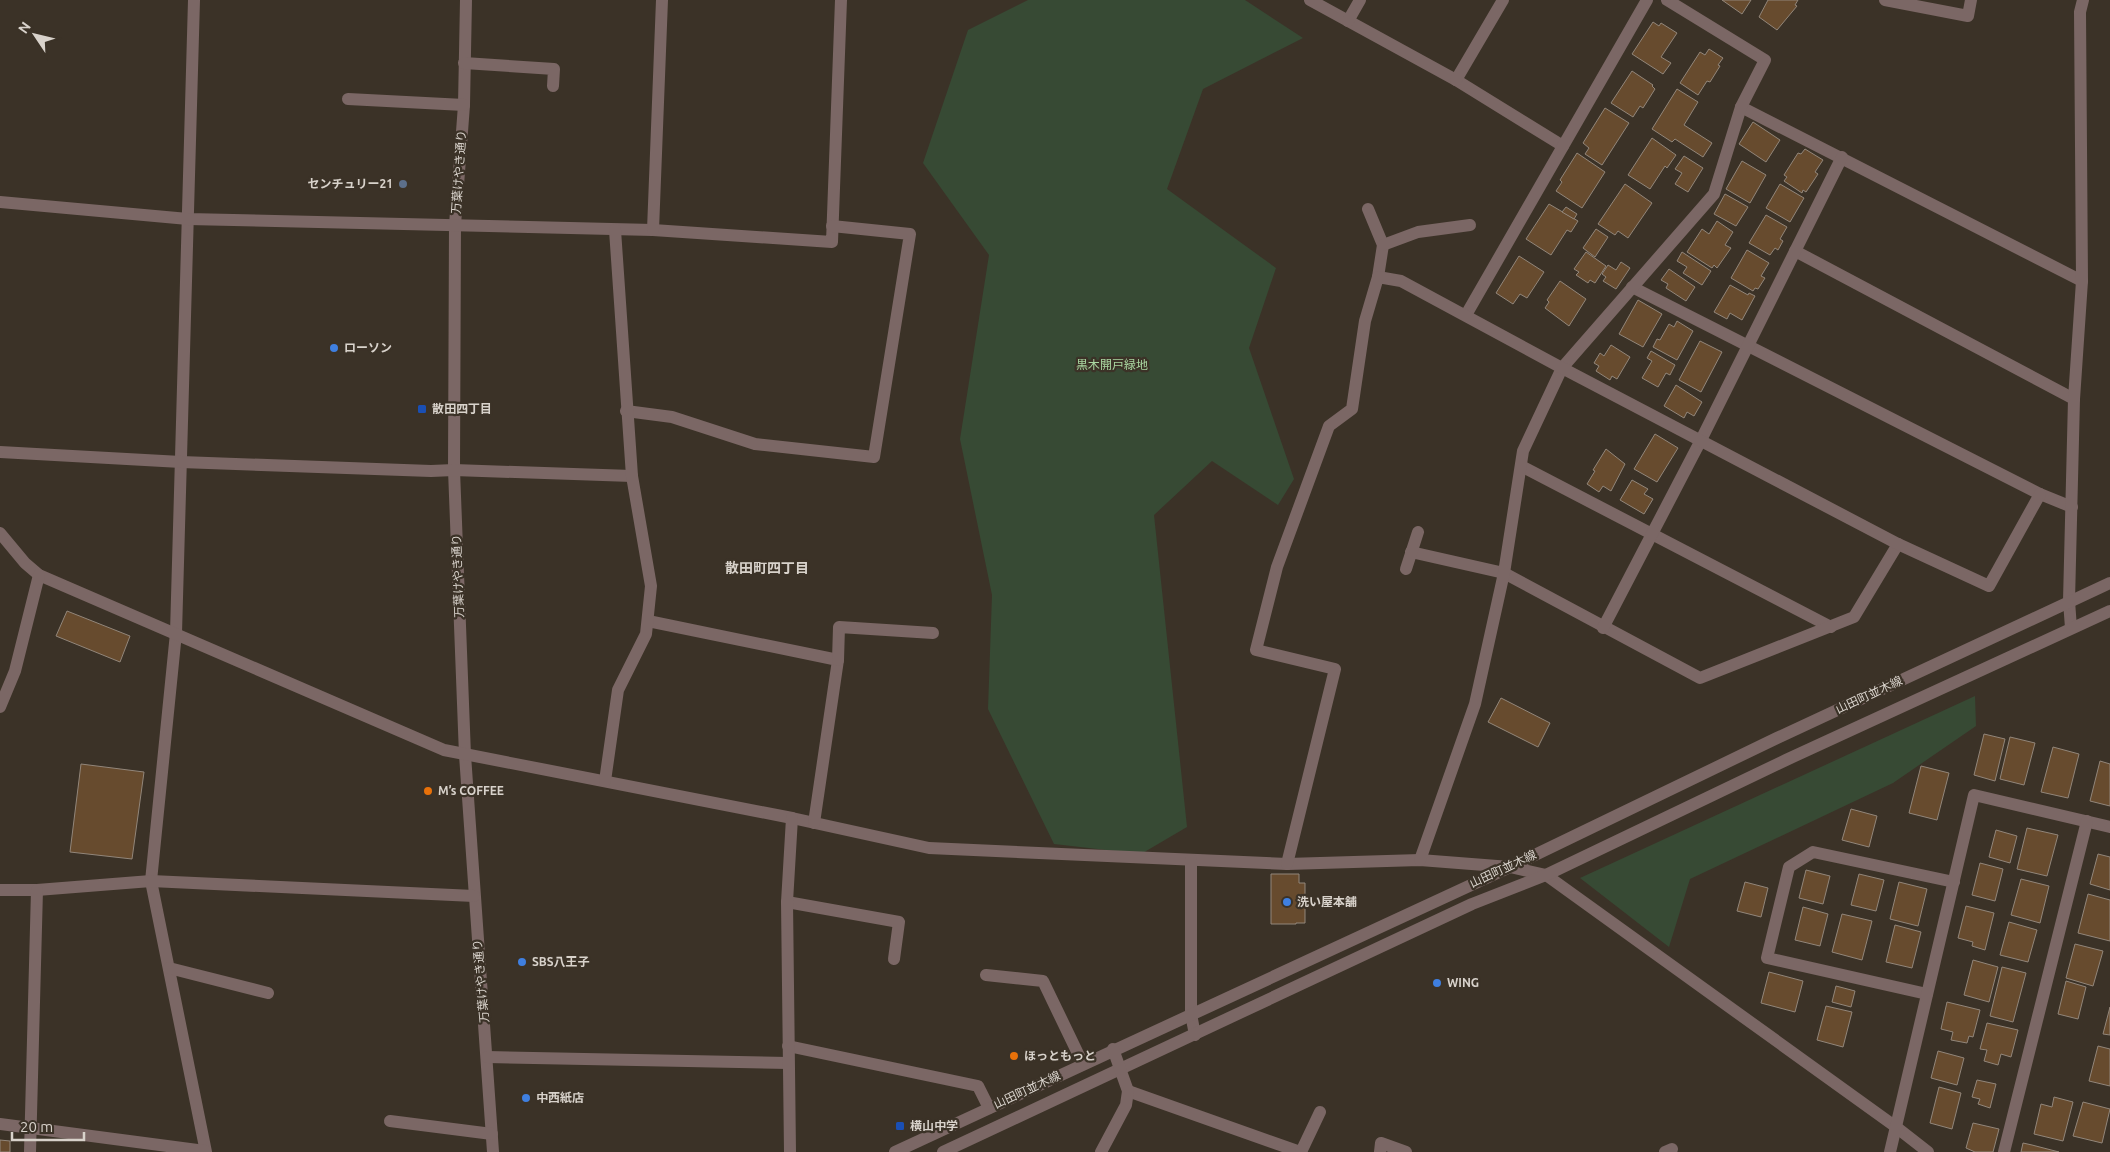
<svg xmlns="http://www.w3.org/2000/svg" width="2110" height="1152" viewBox="0 0 2110 1152" font-family="Ubuntu,'Noto Sans JP',sans-serif">
<style>
.green{fill:#374a34}
.building{fill:#674b2e;stroke:#92867a}
.lines{fill:none;stroke-linecap:round;stroke-linejoin:round}
.minor{stroke:#7b6765;stroke-width:12}
.service-dot{fill:#5c6f8a;stroke:#3b3227;stroke-width:2}
.shop-dot{fill:#3f7fe0;stroke:#3b3227;stroke-width:2}
.transit-dot{fill:#1a4fb4;stroke:#3b3227;stroke-width:2}
.food-dot{fill:#e8710a;stroke:#3b3227;stroke-width:2}
.labels{text-anchor:middle;stroke-width:4.5;stroke-linejoin:round;paint-order:stroke}
.street-label{font-size:12px;fill:#d8d2cb;stroke:#3b3227}
.poi-label{font-size:12px;font-weight:bold;fill:#d8d2cb;stroke:#3b3227;text-anchor:start}
.park-label{font-size:12px;fill:#a9d6a1;stroke:#3b3227}
.neighbourhood-label{font-size:14px;font-weight:bold;fill:#d8d2cb;stroke:#3b3227}
</style>
<rect width="100%" height="100%" fill="#3b3227"/>
<g class="green">
<polygon points="1028,0 1245,0 1303,38 1203,89 1167,189 1276,268 1249,348 1294,479 1278,505 1212,461 1154,515 1187,827 1141,854 1054,844 988,709 992,595 960,439 989,255 923,163 968,30"/>
<polygon points="1975,696 1976,726 1893,783 1690,879 1669,947 1580,878"/>
</g>
<g class="building">
<polygon points="1722,0 1751,0 1742,14"/>
<polygon points="1768,0 1798,0 1795,5 1797,6 1777,30 1759,17"/>
<polygon points="1653,22 1659,26 1661,23 1677,33 1661,57 1671,63 1663,74 1632,54"/>
<polygon points="1709,49 1723,58 1718,65 1720,66 1710,82 1707,81 1698,95 1680,83 1700,52 1705,55"/>
<polygon points="1632,71 1653,85 1652,86 1655,89 1643,108 1640,106 1633,117 1611,103"/>
<polygon points="1677,89 1698,102 1684,125 1712,143 1703,157 1675,139 1672,142 1652,129"/>
<polygon points="1605,108 1629,123 1602,165 1585,154 1589,148 1583,143"/>
<polygon points="1753,122 1780,140 1766,162 1739,144"/>
<polygon points="1652,138 1676,155 1667,168 1665,166 1650,189 1628,175"/>
<polygon points="1805,149 1823,160 1815,172 1818,174 1806,192 1803,190 1802,193 1784,181 1787,177 1784,175 1798,153 1801,154"/>
<polygon points="1577,153 1605,172 1582,208 1556,191 1562,182 1560,180"/>
<polygon points="1684,156 1703,168 1688,192 1675,184 1682,173 1675,169"/>
<polygon points="1742,161 1766,175 1750,203 1726,189"/>
<polygon points="1625,184 1652,203 1628,238 1618,231 1615,235 1598,224"/>
<polygon points="1780,184 1804,198 1790,222 1766,208"/>
<polygon points="1725,194 1748,207 1736,226 1714,214"/>
<polygon points="1549,204 1578,221 1571,232 1567,230 1551,255 1526,239"/>
<polygon points="1566,207 1577,214 1574,219 1562,212"/>
<polygon points="1766,215 1787,227 1780,239 1783,241 1778,250 1775,248 1770,255 1749,243"/>
<polygon points="1717,221 1733,232 1725,245 1731,248 1717,268 1714,265 1712,268 1687,252 1702,229 1709,234"/>
<polygon points="1596,229 1608,237 1595,257 1583,248"/>
<polygon points="1747,250 1769,263 1761,276 1765,278 1758,289 1755,288 1753,291 1731,278"/>
<polygon points="1586,252 1606,266 1595,283 1590,280 1588,283 1576,275 1579,272 1574,269"/>
<polygon points="1682,252 1711,271 1702,285 1683,273 1687,267 1677,261"/>
<polygon points="1519,256 1544,272 1527,298 1520,294 1513,304 1496,293"/>
<polygon points="1621,262 1630,268 1616,289 1603,281 1606,277 1602,274 1608,265 1616,270"/>
<polygon points="1669,269 1695,287 1686,301 1666,288 1668,284 1661,280"/>
<polygon points="1560,281 1586,299 1569,326 1545,308 1549,302 1547,300"/>
<polygon points="1730,285 1748,295 1749,293 1755,296 1742,320 1730,313 1727,319 1714,312"/>
<polygon points="1638,300 1662,314 1643,347 1619,334"/>
<polygon points="1677,321 1693,331 1677,360 1653,347 1657,339 1660,340 1669,324 1674,327"/>
<polygon points="1700,341 1722,352 1701,392 1679,380"/>
<polygon points="1611,345 1630,357 1617,379 1612,376 1610,380 1596,371 1599,366 1594,363 1600,353 1604,356"/>
<polygon points="1651,351 1675,365 1670,375 1666,373 1658,387 1642,378 1652,361 1647,358"/>
<polygon points="1676,385 1702,402 1694,416 1687,412 1684,418 1664,406"/>
<polygon points="1655,434 1678,448 1657,482 1634,469"/>
<polygon points="1606,449 1625,464 1611,491 1603,486 1599,492 1587,484 1595,471 1593,470"/>
<polygon points="1632,480 1648,489 1644,494 1653,499 1644,514 1620,500"/>
<polygon points="67,611 130,636 120,662 56,636"/>
<polygon points="1501,698 1550,723 1538,747 1488,722"/>
<polygon points="1984,734 2005,739 1995,781 1974,775"/>
<polygon points="2010,737 2035,743 2024,785 2000,779"/>
<polygon points="2053,747 2079,754 2068,798 2041,792"/>
<polygon points="2100,761 2110,764 2110,806 2090,801"/>
<polygon points="81,764 144,772 132,859 70,852"/>
<polygon points="1921,766 1949,773 1937,820 1909,813"/>
<polygon points="1851,809 1877,816 1869,847 1842,840"/>
<polygon points="2027,828 2058,835 2047,876 2017,869"/>
<polygon points="1996,830 2017,836 2010,863 1989,857"/>
<polygon points="2098,854 2110,857 2110,890 2090,884"/>
<polygon points="1980,863 2003,869 1995,901 1972,895"/>
<polygon points="1806,870 1830,876 1823,904 1799,898"/>
<polygon points="1271,874 1299,874 1299,883 1305,883 1305,923 1296,923 1296,924 1271,924"/>
<polygon points="1859,874 1884,880 1876,911 1851,905"/>
<polygon points="2021,879 2049,886 2040,923 2011,915"/>
<polygon points="1745,882 1768,888 1761,917 1737,911"/>
<polygon points="1899,882 1927,889 1918,926 1890,919"/>
<polygon points="2088,894 2110,900 2110,941 2078,933"/>
<polygon points="1966,906 1994,913 1985,950 1972,946 1973,942 1958,938"/>
<polygon points="1803,907 1828,914 1820,946 1795,940"/>
<polygon points="1842,914 1872,921 1862,960 1832,952"/>
<polygon points="2009,922 2037,930 2028,962 2000,955"/>
<polygon points="1895,925 1921,932 1912,968 1886,962"/>
<polygon points="2075,944 2103,951 2093,986 2066,978"/>
<polygon points="1973,960 1998,967 1989,1002 1964,995"/>
<polygon points="2002,967 2026,973 2013,1022 1990,1016"/>
<polygon points="1769,972 1803,981 1795,1012 1761,1003"/>
<polygon points="2066,981 2086,987 2078,1019 2058,1014"/>
<polygon points="1836,986 1855,991 1851,1007 1832,1002"/>
<polygon points="1947,1002 1980,1010 1973,1037 1969,1036 1967,1043 1951,1040 1953,1032 1941,1029"/>
<polygon points="1826,1006 1852,1012 1843,1047 1817,1040"/>
<polygon points="2110,1007 2110,1035 2103,1034"/>
<polygon points="1987,1023 2018,1030 2011,1057 2001,1054 1998,1065 1984,1061 1987,1050 1980,1049"/>
<polygon points="2098,1046 2110,1049 2110,1086 2089,1081"/>
<polygon points="1938,1051 1964,1058 1957,1085 1931,1078"/>
<polygon points="1977,1080 1996,1084 1990,1108 1978,1104 1980,1099 1972,1097"/>
<polygon points="1939,1087 1961,1093 1952,1129 1930,1123"/>
<polygon points="2054,1097 2073,1102 2063,1141 2034,1134 2041,1104 2052,1107"/>
<polygon points="2083,1102 2110,1109 2102,1143 2073,1136"/>
<polygon points="1973,1123 1999,1129 1993,1152 1975,1152 1966,1148"/>
<polygon points="0,1140 10,1141 10,1152 0,1152"/>
<polygon points="2023,1143 2032,1145 2059,1152 2021,1152"/>
</g>
<g class="lines">
<g class="minor">
<polyline points="194,0 176,633 151,881 206,1152"/>
<polyline points="466,0 464,105 455,225 454,470 465,755 493,1152"/>
<polyline points="1310,0 1456,80 1563,146"/>
<polyline points="1885,0 1968,16 1971,0"/>
<polyline points="1348,21 1360,0"/>
<polyline points="464,63 554,69 553,86"/>
<polyline points="1456,80 1503,0"/>
<polyline points="348,99 464,105"/>
<polyline points="1741,107 2082,281"/>
<polyline points="0,202 188,219 653,230 832,242 841,0"/>
<polyline points="1368,209 1383,245 1378,277"/>
<polyline points="653,230 662,0"/>
<polyline points="1383,245 1418,232 1470,225"/>
<polyline points="1795,251 2074,399"/>
<polyline points="1632,287 2040,494 2072,507"/>
<polyline points="1466,315 1647,0"/>
<polyline points="626,411 672,417 755,444 874,457 910,234 832,226"/>
<polyline points="0,452 181,462 431,471 454,470 632,476"/>
<polyline points="1521,466 1831,627"/>
<polyline points="0,533 25,563 39,575 444,750 792,818 929,848 1287,864 1420,860 1510,867 1546,875 1896,1127 1928,1152"/>
<polyline points="1411,552 1504,573 1700,678 1854,617 1898,544"/>
<polyline points="1406,569 1418,532"/>
<polyline points="648,621 838,660 814,823"/>
<polyline points="1603,628 1701,440 1842,157"/>
<polyline points="2071,628 2069,601 2074,399 2082,281 2080,12 2083,0"/>
<polyline points="838,660 839,627 933,633"/>
<polyline points="0,707 15,671 39,575"/>
<polyline points="605,781 618,690 646,634 651,586 632,476 615,230"/>
<polyline points="1191,860 1191,1014 1195,1035"/>
<polyline points="1420,860 1475,704 1504,573 1523,451 1562,368 1714,194 1741,107 1765,60 1667,0"/>
<polyline points="1287,864 1335,669 1256,650 1277,567 1329,426 1352,409 1365,321 1378,277 1401,281 1562,368 1898,544 1989,586 2040,494"/>
<polyline points="0,890 37,890 151,881 474,896"/>
<polyline points="787,902 899,922 894,959"/>
<polyline points="169,968 268,993"/>
<polyline points="986,975 1043,981 1083,1064"/>
<polyline points="1927,994 1767,958 1789,867 1813,852 1954,882"/>
<polyline points="788,1046 978,1086 989,1108"/>
<polyline points="487,1057 788,1063"/>
<polyline points="1128,1091 1300,1152"/>
<polyline points="390,1121 492,1134"/>
<polyline points="0,1124 205,1151"/>
<polyline points="30,1152 37,890"/>
<polyline points="790,1152 787,902 792,818"/>
<polyline points="895,1152 1510,867 1777,738 2110,583"/>
<polyline points="943,1152 1472,904 1546,875 1786,760 2110,611"/>
<polyline points="1101,1152 1126,1105 1128,1091 1113,1049"/>
<polyline points="1301,1152 1320,1112"/>
<polyline points="1380,1152 1381,1143 1406,1152"/>
<polyline points="1665,1152 1672,1149"/>
<polyline points="1890,1152 1974,795 2110,827"/>
<polyline points="2004,1152 2087,821"/>
</g>
</g>
<circle class="service-dot" cx="403" cy="184" r="5"/>
<g class="shop-dot">
<circle cx="334" cy="348" r="5"/>
<circle cx="1287" cy="902" r="5"/>
<circle cx="522" cy="962" r="5"/>
<circle cx="1437" cy="983" r="5"/>
<circle cx="526" cy="1098" r="5"/>
</g>
<g class="transit-dot">
<rect x="417" y="404" width="10" height="10" rx="2.5"/>
<rect x="895" y="1121" width="10" height="10" rx="2.5"/>
</g>
<g class="food-dot">
<circle cx="428" cy="791" r="5"/>
<circle cx="1014" cy="1056" r="5"/>
</g>
<g class="labels">
<g class="street-label">
<text transform="translate(459 172) rotate(-86)" y="4">万葉けやき通り</text>
<text transform="translate(458 576) rotate(-92)" y="4">万葉けやき通り</text>
<text transform="translate(1869 695) rotate(-25)" y="4">山田町並木線</text>
<text transform="translate(1503 869) rotate(-25)" y="4">山田町並木線</text>
<text transform="translate(481 981) rotate(-95)" y="4">万葉けやき通り</text>
<text transform="translate(1027 1090) rotate(-25)" y="4">山田町並木線</text>
</g>
<g class="poi-label">
<text x="393" y="188" text-anchor="end">センチュリー21</text>
<text x="344" y="352">ローソン</text>
<text x="432" y="413">散田四丁目</text>
<text x="438" y="795">M’s COFFEE</text>
<text x="1297" y="906">洗い屋本舗</text>
<text x="532" y="966">SBS八王子</text>
<text x="1447" y="987">WING</text>
<text x="1024" y="1060">ほっともっと</text>
<text x="536" y="1102">中西紙店</text>
<text x="910" y="1130">横山中学</text>
</g>
<g class="park-label">
<text x="1112" y="369">黒木開戸緑地</text>
</g>
<g class="neighbourhood-label">
<text x="767" y="573">散田町四丁目</text>
</g>
</g>
<g transform="translate(35 35) rotate(305)" stroke="#3b3227" stroke-width="4" paint-order="stroke">
<path d="M0-4L9 19L0 12L-9 19Z" fill="#d8d2cb"/>
<text y="-8" font-size="14" font-weight="bold" text-anchor="middle" fill="#d8d2cb">N</text>
</g>
<path d="M12 1132v8h72v-8" fill="none" stroke="#d8d2cb" stroke-width="2.5"/>
<text x="20" y="1132" font-size="15" fill="#d8d2cb" stroke="#3b3227" stroke-width="4" paint-order="stroke">20 m</text>
</svg>
